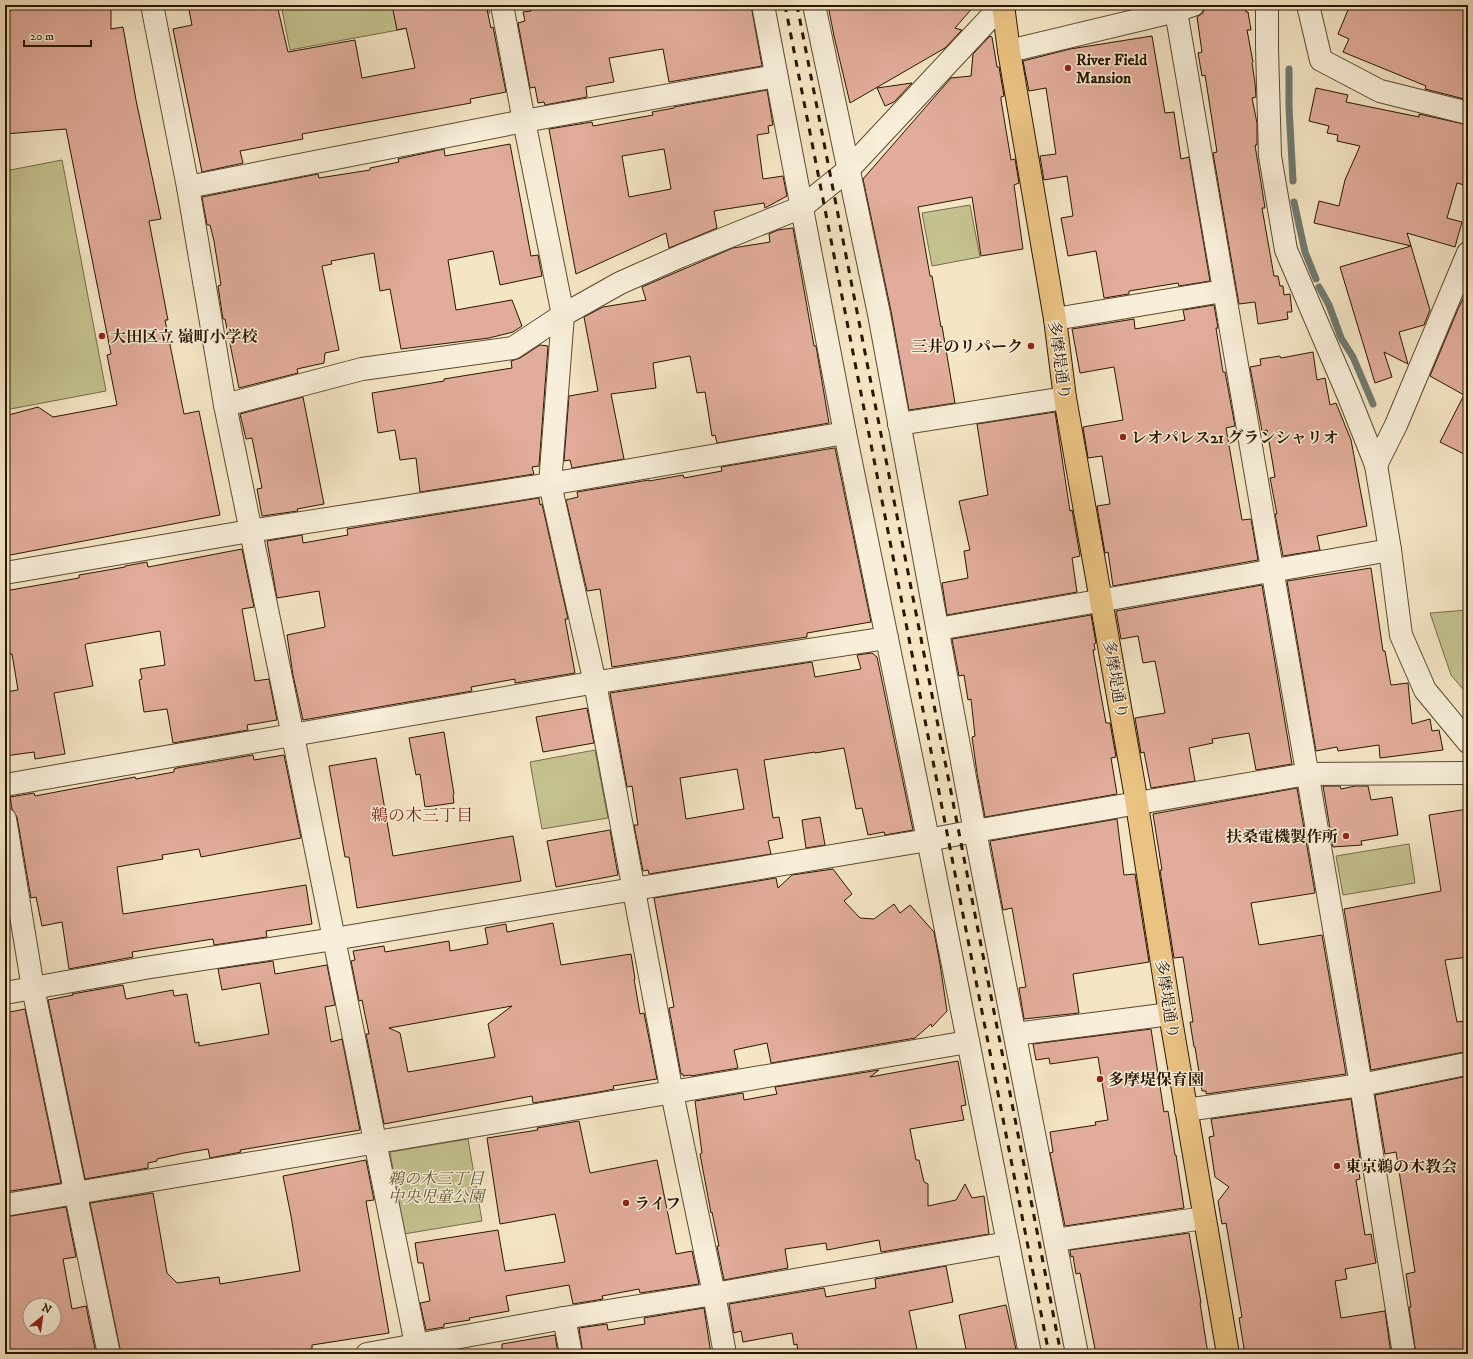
<svg xmlns="http://www.w3.org/2000/svg" width="1473" height="1359" viewBox="0 0 1473 1359" font-family="'IM FELL DW Pica','Noto Serif JP',serif">
<style>
.green{fill:#c4c28f;stroke:#776c48}
.lines{fill:none;stroke-linecap:round;stroke-linejoin:round}
.stream{stroke:#707a71;stroke-width:7}
.building{fill:#e1ac9b;stroke:#2a1600;fill-rule:evenodd}
.minor-casing{stroke:#5c4a31;stroke-width:24}
.primary-casing{stroke:#2a1600;stroke-width:24}
.minor{stroke:#f8eed9;stroke-width:22}
.primary{stroke:#eac282;stroke-width:22}
.rail{stroke:#2a1600;stroke-width:3;stroke-dasharray:7 7;stroke-linecap:butt}
.poi-dot{fill:#8f2418;stroke:#f8eed9;stroke-width:1.5}
.labels{text-anchor:middle;stroke-width:3;stroke-linejoin:round;paint-order:stroke}
.poi-label{font-size:16px;font-weight:bold;fill:#2a1600;stroke:#f8eed9;text-anchor:start}
.street-label{font-size:16px;fill:#2a1600;stroke:#f8eed9}
.park-label{font-size:16px;font-style:italic;fill:#605232;stroke:#f8eed9}
.neighbourhood-label{font-size:17px;fill:#7a1f14;stroke:#f8eed9}
</style>
<rect width="100%" height="100%" fill="#f4e5c4"/>
<filter id="stains"><feTurbulence type="fractalNoise" baseFrequency=".005" numOctaves="4"/><feColorMatrix values="0 0 0 0 .2 0 0 0 0 .09 0 0 0 0 .02 0 0 0 .5 -.17"/></filter>
<radialGradient id="worn" r=".72"><stop offset=".6" stop-color="#630" stop-opacity="0"/><stop offset="1" stop-color="#630" stop-opacity=".3"/></radialGradient>
<g class="green">
<polygon points="281,5 488,5 490,13 290,50"/>
<polygon points="62,160 106,391 5,410 5,171"/>
<polygon points="970,205 980,257 932,266 922,213"/>
<polygon points="1468,610 1468,695 1451,675 1430,613"/>
<polygon points="595,750 608,818 542,829 530,762"/>
<polygon points="1409,844 1415,883 1343,895 1336,856"/>
<polygon points="468,1139 482,1221 404,1234 390,1152"/>
</g>
<g class="lines">
<g class="stream">
<polyline points="1289,69 1289,107 1293,181"/>
<polyline points="1294,202 1305,252 1316,279"/>
<polyline points="1319,287 1329,305 1341,338 1353,357 1373,404"/>
</g>
</g>
<g class="building">
<polygon points="5,5 111,5 111,29 123,27 136,100 161,219 149,221 168,320 165,320 184,414 199,411 220,515 5,556 5,416 38,407 53,417 117,405 107,355 111,354 66,129 5,134"/>
<polygon points="188,5 277,5 288,52 355,40 362,78 415,68 406,28 397,30 392,5 486,5 491,28 493,27 506,92 470,99 471,103 302,134 303,139 240,151 243,163 202,172 173,29 192,25"/>
<polygon points="529,5 751,5 762,66 669,82 663,49 609,58 614,82 586,87 587,97 545,105 544,102 538,103 535,87 530,88 518,23 525,21 523,12 531,11"/>
<polygon points="828,5 975,5 955,28 962,30 945,48 850,103 834,36"/>
<polygon points="1205,5 1244,5 1246,12 1248,12 1251,30 1247,30 1253,62 1252,63 1255,83 1256,97 1252,98 1257,123 1257,145 1255,145 1265,208 1262,208 1274,276 1278,276 1280,286 1283,286 1284,295 1290,294 1292,312 1287,312 1288,319 1258,324 1255,302 1239,304 1213,153 1217,152 1205,75 1202,76 1198,53 1202,52 1197,17 1203,13"/>
<polygon points="1350,5 1468,5 1468,100 1425,89 1426,86 1343,52 1349,39 1338,34"/>
<polygon points="990,36 992,37 997,67 999,67 1004,96 1001,97 1001,100 1011,160 1015,159 1019,183 1014,185 1023,249 981,256 972,197 918,207 930,276 932,276 941,327 942,326 955,403 909,410 891,311 863,179 951,78 971,76 973,54"/>
<polygon points="1152,36 1165,113 1174,112 1181,159 1189,157 1210,281 1179,286 1178,283 1129,291 1129,294 1104,298 1096,251 1068,256 1061,218 1073,216 1067,176 1044,180 1040,156 1056,154 1046,88 1029,91 1023,61 1070,49"/>
<polygon points="912,83 894,102 885,106 877,88"/>
<polygon points="1316,88 1348,95 1346,102 1419,117 1419,114 1468,125 1468,186 1457,183 1447,218 1462,222 1455,247 1407,233 1411,246 1314,223 1319,201 1339,206 1345,180 1360,146 1337,141 1338,135 1327,133 1329,126 1309,121"/>
<path d="M767,90L773,125L768,126L769,133L757,135L763,179L783,176L787,196L765,208L764,203L714,211L717,228L669,248L666,233L576,274L549,129L592,122L593,126L653,115L652,112L674,108V107ZM664,149L671,189L629,197L622,156Z"/>
<polygon points="510,144 531,256 538,255 542,276 500,285 493,251 448,260 456,310 512,300 522,326 513,332 489,338 401,349 390,289 380,291 374,253 331,261 332,264 322,266 339,350 325,353 324,363 297,369 298,373 239,388 225,319 223,319 218,286 221,285 214,241 210,225 207,225 202,197 318,174 319,178 370,170 370,168 399,162 398,159 444,149 445,156"/>
<polygon points="793,228 814,346 816,346 829,423 717,443 715,435 712,436 705,392 697,393 690,356 653,363 656,388 611,394 624,459 572,468 570,460 564,461 569,396 598,391 584,317 603,307 646,300 642,287 733,248 770,242 769,234 778,230"/>
<polygon points="1411,246 1430,310 1424,325 1399,332 1408,364 1384,352 1392,377 1375,383 1340,267"/>
<polygon points="1468,289 1468,456 1440,442 1464,395 1430,376 1458,309"/>
<polygon points="1214,305 1218,328 1216,328 1223,372 1225,372 1235,426 1226,428 1242,520 1251,519 1258,560 1113,586 1108,552 1105,553 1097,506 1110,504 1102,456 1088,458 1083,427 1123,420 1114,367 1080,373 1072,329 1134,319 1135,329 1185,320 1183,310"/>
<polygon points="540,345 548,346 539,466 532,467 534,474 420,492 416,458 400,460 395,430 378,433 372,393 444,381 444,379 512,368 511,361 520,358"/>
<polygon points="1313,352 1317,380 1325,378 1330,405 1336,403 1351,440 1367,526 1317,536 1320,550 1283,556 1275,514 1277,514 1270,478 1275,477 1267,430 1262,431 1250,367 1261,365 1260,359 1280,356 1281,358"/>
<polygon points="303,397 324,504 297,509 298,511 262,516 257,489 262,488 252,438 246,439 240,414"/>
<polygon points="1055,412 1070,511 1072,510 1080,556 1072,558 1077,592 947,615 942,583 968,578 964,551 970,550 959,501 988,495 977,424"/>
<polygon points="834,448 835,448 871,622 807,633 807,637 612,667 600,589 587,591 566,500 578,497 577,492 649,480 649,481 683,475 684,478 722,471 721,467"/>
<polygon points="539,498 540,505 542,504 568,619 565,619 575,673 515,683 515,679 471,687 472,691 303,720 293,675 287,635 325,627 319,591 277,598 267,541 302,535 303,543 348,535 347,529"/>
<polygon points="242,549 254,607 242,609 255,681 269,679 277,720 247,725 248,730 173,743 167,709 144,712 139,680 142,679 140,669 165,665 160,631 86,644 85,645 93,686 54,693 65,754 35,759 34,752 5,756 5,692 18,690 12,654 5,655 5,591 79,578 79,575 125,567 125,566 147,562 148,567"/>
<polygon points="1371,568 1383,651 1385,651 1391,685 1408,683 1412,724 1430,719 1432,731 1439,730 1443,750 1380,758 1379,745 1338,751 1337,747 1316,751 1287,581"/>
<polygon points="1262,585 1292,764 1256,770 1249,733 1212,739 1213,743 1189,748 1195,781 1151,788 1144,752 1141,753 1135,718 1165,713 1155,661 1143,663 1138,636 1121,639 1116,611"/>
<polygon points="1091,615 1096,643 1094,644 1095,650 1093,650 1100,690 1106,723 1110,723 1116,757 1111,758 1117,794 985,817 977,773 972,737 975,736 971,699 968,700 964,675 959,676 952,639"/>
<path d="M872,653L877,657L913,830L885,835L884,832L868,835L862,808L856,809L844,748L815,753V752L764,760L773,818L779,817L783,838L768,841L771,854L649,874L648,870L643,871L634,825H638L632,786L627,787L610,693L812,662L815,677L861,669L857,655ZM737,769L744,809L686,819L680,778Z"/>
<polygon points="587,708 594,743 543,752 536,717"/>
<polygon points="444,732 454,794 453,795 454,803 425,807 420,774 416,775 409,738"/>
<polygon points="253,755 254,760 284,755 301,838 201,857 199,849 162,855 163,859 117,867 123,914 306,885 312,924 266,931 267,937 214,945 213,939 132,952 133,957 69,969 62,922 42,926 36,897 31,898 17,817 12,809 10,797 34,793 35,796 135,777 136,779 174,772 174,769 177,768"/>
<polygon points="376,758 393,856 513,836 521,881 357,908 349,857 345,857 329,766"/>
<polygon points="1323,786 1340,786 1341,789 1355,786 1368,786 1371,800 1392,797 1398,835 1361,841 1362,845 1333,847"/>
<polygon points="1297,788 1315,893 1251,903 1259,945 1322,935 1346,1074 1206,1094 1206,1091 1202,1091 1195,1047 1194,1047 1190,1022 1193,1022 1183,957 1174,958 1160,870 1162,870 1153,814"/>
<polygon points="1468,809 1468,957 1445,960 1457,1022 1466,1021 1468,1038 1468,1052 1464,1052 1371,1070 1344,909 1441,891 1429,815"/>
<polygon points="820,817 825,845 806,848 802,820"/>
<polygon points="1117,819 1124,875 1135,874 1149,962 1073,974 1079,1013 1024,1019 1019,988 1026,987 1012,908 1003,910 990,841"/>
<polygon points="610,830 618,875 556,887 547,841"/>
<polygon points="833,869 852,894 844,901 860,918 874,919 894,904 900,913 910,905 934,932 940,964 947,1011 932,1027 931,1024 915,1038 771,1063 767,1043 734,1050 738,1068 691,1076 691,1075 683,1076 683,1074 681,1074 669,1008 674,1007 654,898 776,878 778,888 792,875"/>
<path d="M553,923L561,965L631,954L635,979H634L640,1014L644,1013L657,1079L613,1086L614,1089L599,1092L533,1103L532,1096L384,1124L366,1034H369L362,1000L359,1001L351,961L355,960L353,951L384,946L385,952L449,941L450,951L488,944L485,928L506,924L507,932ZM512,1006L488,1024L495,1057L408,1072L400,1033L389,1028Z"/>
<polygon points="273,961 275,974 327,965 335,1005 325,1007 331,1042 342,1039 360,1130 240,1150 241,1152 210,1158 208,1149 184,1153 157,1159 157,1161 148,1163 148,1168 85,1179 48,1000 73,995 72,994 123,985 126,999 173,990 174,996 187,994 195,1043 199,1042 199,1046 269,1034 260,983 222,990 218,969"/>
<polygon points="25,1009 61,1183 5,1192 5,1013"/>
<polygon points="1151,1029 1164,1112 1168,1111 1175,1155 1176,1155 1184,1208 1065,1226 1050,1153 1053,1152 1050,1132 1096,1125 1095,1122 1108,1120 1098,1057 1050,1064 1049,1058 1036,1060 1033,1044"/>
<polygon points="958,1061 966,1105 961,1106 964,1120 910,1129 916,1160 919,1160 924,1182 928,1184 928,1206 956,1200 965,1184 972,1198 984,1196 989,1234 881,1252 879,1240 827,1250 826,1243 785,1249 788,1268 724,1280 717,1246 719,1246 712,1212 711,1213 700,1154 702,1153 695,1101 743,1093 744,1100 777,1094 775,1087 879,1070 870,1077"/>
<polygon points="1468,1076 1468,1354 1416,1354 1409,1307 1411,1307 1406,1274 1415,1272 1396,1152 1385,1154 1375,1095"/>
<polygon points="1351,1099 1360,1158 1357,1159 1360,1179 1356,1180 1365,1235 1371,1234 1376,1263 1345,1269 1347,1279 1335,1281 1341,1318 1385,1311 1391,1354 1245,1354 1239,1318 1242,1317 1226,1223 1222,1224 1218,1201 1229,1187 1215,1177 1209,1137 1214,1136 1211,1119"/>
<polygon points="579,1121 590,1173 657,1160 676,1254 692,1251 699,1284 640,1293 639,1289 602,1296 603,1299 573,1304 569,1285 506,1296 509,1311 469,1318 470,1320 444,1324 444,1327 426,1330 420,1303 430,1301 423,1263 418,1263 415,1243 498,1230 505,1271 565,1262 555,1214 500,1224 487,1138 538,1130 537,1128"/>
<polygon points="366,1160 374,1200 366,1201 389,1333 312,1345 312,1349 277,1354 121,1354 90,1203 153,1193 167,1273 177,1283 219,1277 220,1284 300,1271 291,1216 283,1176"/>
<path d="M66,1207L76,1257L63,1259L72,1309L86,1306L96,1354H7L5,1343V1217ZM30,1305H54V1329H30Z"/>
<polygon points="1189,1233 1201,1303 1200,1303 1208,1354 1096,1354 1080,1273 1076,1274 1073,1256 1071,1257 1070,1250"/>
<polygon points="946,1266 953,1302 909,1311 918,1354 798,1354 797,1344 794,1345 792,1333 743,1342 741,1331 734,1333 729,1304 824,1288 826,1297 876,1288 875,1279"/>
<polygon points="1006,1305 1017,1354 967,1354 959,1315"/>
<polygon points="704,1308 711,1354 583,1354 579,1328 607,1324 608,1330 645,1324 644,1318"/>
<polygon points="555,1335 558,1354 502,1354 502,1344"/>
</g>
<g class="lines">
<defs>
<g id="minor">
<polyline points="152,5 188,187 225,405 293,736 418,1354"/>
<polyline points="502,5 524,121 563,315 550,484 595,683 672,1093 714,1294 725,1354"/>
<polyline points="763,5 845,433 930,849 1030,1354"/>
<polyline points="814,5 879,314 973,821 1077,1354"/>
<polyline points="1267,5 1267,48 1270,156 1286,250 1349,397 1376,465 1390,550 1401,635 1425,690 1468,742"/>
<polyline points="1308,5 1321,60 1380,91 1468,113"/>
<polyline points="1176,11 1361,1085 1404,1354"/>
<polyline points="1009,51 1176,11 1193,5"/>
<polyline points="188,187 524,121 776,76"/>
<polyline points="1055,319 1223,291"/>
<polyline points="225,405 362,369 513,348 563,315 620,283 681,256 802,207 848,170 1002,5"/>
<polyline points="899,424 1065,398"/>
<polyline points="1376,465 1396,425 1468,253"/>
<polyline points="5,573 250,531 550,484 845,433"/>
<polyline points="938,629 1390,550"/>
<polyline points="5,785 585,684 887,638"/>
<polyline points="5,819 33,988 109,1354"/>
<polyline points="5,993 145,968 334,939 928,840 975,831 1307,774 1468,773"/>
<polyline points="1015,1034 1170,1014"/>
<polyline points="1186,1110 1361,1085 1466,1064"/>
<polyline points="5,1205 968,1042"/>
<polyline points="1055,1240 1204,1218"/>
<polyline points="564,1318 571,1354"/>
<polyline points="367,1354 564,1318 714,1294 1008,1243"/>
</g>
<polyline id="primary" points="1003,5 1009,51 1055,319 1065,398 1134,786 1170,1014 1228,1354"/>
</defs>
<use href="#minor" class="minor-casing"/>
<use href="#primary" class="primary-casing"/>
<use href="#minor" class="minor"/>
<use href="#primary" class="primary"/>
<g class="rail">
<polyline points="785,5 1049,1354"/>
<polyline points="797,5 1061,1354"/>
</g>
</g>
<g class="poi-dot">
<circle cx="1068" cy="68" r="4"/>
<circle cx="102" cy="336" r="4"/>
<circle cx="1031" cy="346" r="4"/>
<circle cx="1123" cy="437" r="4"/>
<circle cx="1346" cy="836" r="4"/>
<circle cx="1100" cy="1079" r="4"/>
<circle cx="1337" cy="1166" r="4"/>
<circle cx="626" cy="1203" r="4"/>
</g>
<g class="labels">
<g class="poi-label">
<text x="1076" y="65">River Field<tspan x="1076" dy="18">Mansion</tspan></text>
<text x="110" y="342">大田区立 嶺町小学校</text>
<text x="1023" y="352" text-anchor="end">三井のリパーク</text>
<text x="1131" y="443">レオパレス21 グランシャリオ</text>
<text x="1338" y="842" text-anchor="end">扶桑電機製作所</text>
<text x="1108" y="1085">多摩堤保育園</text>
<text x="1345" y="1172">東京鵜の木教会</text>
<text x="634" y="1209">ライフ</text>
</g>
<g class="street-label">
<text transform="translate(1060 360) rotate(82)" y="6">多摩堤通り</text>
<text transform="translate(1116 679) rotate(80)" y="6">多摩堤通り</text>
<text transform="translate(1168 999) rotate(81)" y="6">多摩堤通り</text>
</g>
<g class="park-label">
<text x="436" y="1184">鵜の木三丁目<tspan x="436" dy="18">中央児童公園</tspan></text>
</g>
<g class="neighbourhood-label">
<text x="422" y="821">鵜の木三丁目</text>
</g>
</g>
<rect width="1473" height="1359" fill="none" stroke="#f4e5c4" stroke-width="20"/>
<rect x="6" y="6" width="1461" height="1347" fill="none" stroke="#2a1600" stroke-width="2"/>
<rect x="10" y="10" width="1453" height="1339" fill="none" stroke="#2a1600"/>
<g transform="translate(42 1317) rotate(29)"><circle r="19" fill="#f8eed9" stroke="#a69882"/>
<path d="M0-3L7 15L0 10L-7 15Z" fill="#8f2418"/>
<text y="-6" font-size="11" font-weight="bold" text-anchor="middle" fill="#2a1600">N</text>
</g>
<path d="M24 40v6h67v-6" fill="none" stroke="#2a1600" stroke-width="2"/>
<text x="30" y="40" font-size="12" fill="#2a1600" stroke="#f8eed9" stroke-width="3" paint-order="stroke">20 m</text>
<rect width="100%" height="100%" filter="url(#stains)"/>
<rect width="100%" height="100%" fill="url(#worn)"/>
</svg>
